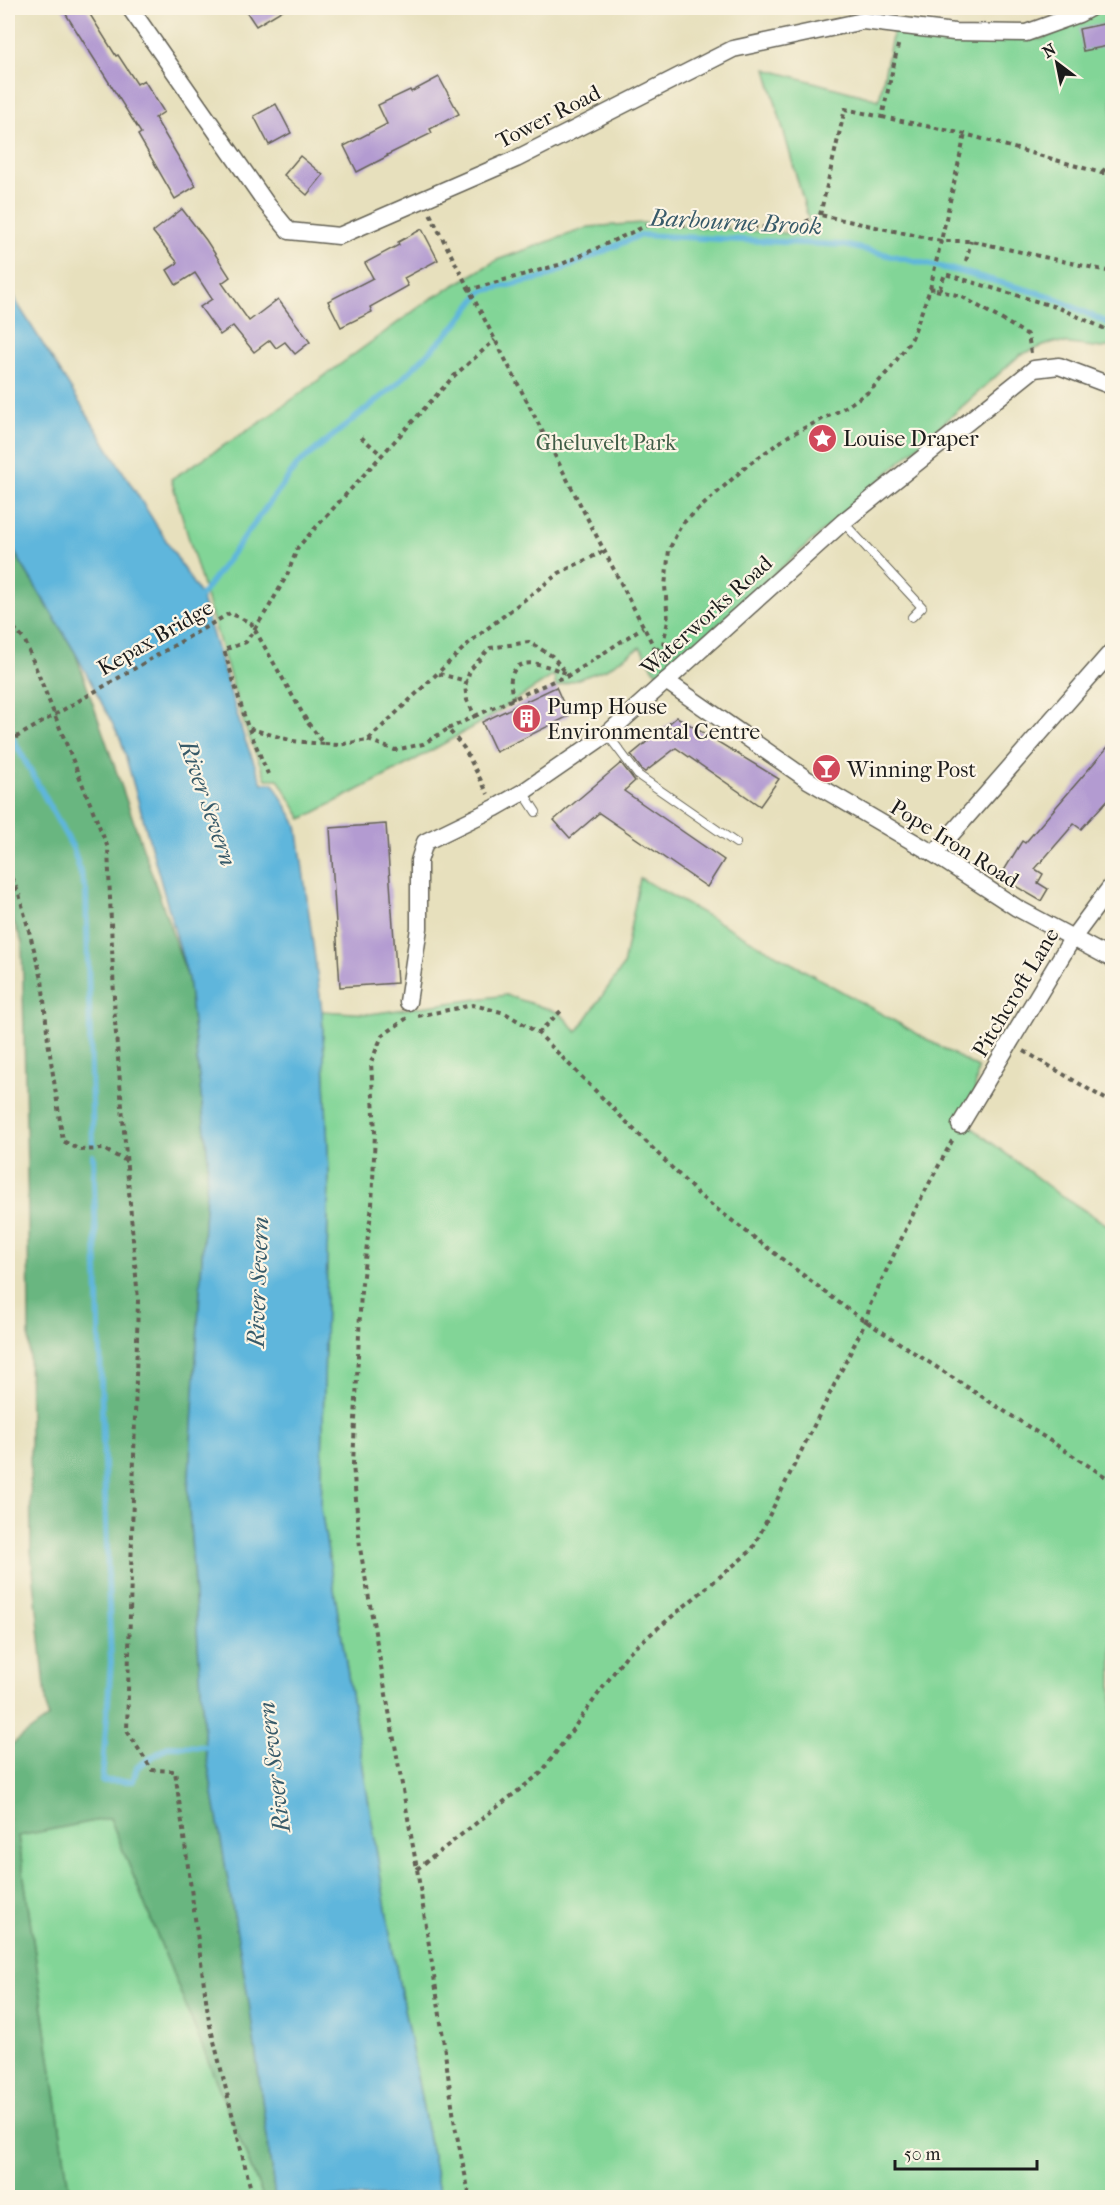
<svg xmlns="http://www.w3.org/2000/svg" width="1120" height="2205" viewBox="0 0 1120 2205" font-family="'IM FELL French Canon',serif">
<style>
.green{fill:#82d597;stroke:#4f785a;stroke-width:1.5}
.forest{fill:#69b680;stroke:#42694e;stroke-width:1.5}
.water{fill:#5fb6dc;stroke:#3e697c;stroke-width:1.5}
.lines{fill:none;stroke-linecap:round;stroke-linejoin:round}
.stream{stroke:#5fb6dc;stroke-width:6}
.building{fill:#b39bd1}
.lane-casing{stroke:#636154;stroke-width:10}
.street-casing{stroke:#636154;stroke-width:19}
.path{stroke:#636154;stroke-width:4;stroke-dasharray:4.5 4.5;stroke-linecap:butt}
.lane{stroke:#fff;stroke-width:8}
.street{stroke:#fff;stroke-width:16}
.path-bridge{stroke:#636154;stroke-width:4;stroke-dasharray:4.5 4.5;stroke-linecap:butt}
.labels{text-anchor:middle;stroke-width:4.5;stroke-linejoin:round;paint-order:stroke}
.street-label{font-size:22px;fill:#1c1c1c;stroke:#fcf5e5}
.poi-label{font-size:22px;fill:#1c1c1c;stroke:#fcf5e5;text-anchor:start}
.park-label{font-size:22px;fill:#405d47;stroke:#fcf5e5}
.water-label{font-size:24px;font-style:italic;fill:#375a69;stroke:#fcf5e5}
</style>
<rect width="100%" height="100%" fill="#fcf5e5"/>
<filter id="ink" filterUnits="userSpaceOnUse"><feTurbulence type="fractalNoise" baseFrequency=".0167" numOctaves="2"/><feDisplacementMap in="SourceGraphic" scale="12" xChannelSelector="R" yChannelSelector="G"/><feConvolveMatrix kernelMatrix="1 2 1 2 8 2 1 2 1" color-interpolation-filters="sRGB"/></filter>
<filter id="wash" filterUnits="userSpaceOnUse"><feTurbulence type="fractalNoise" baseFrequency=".008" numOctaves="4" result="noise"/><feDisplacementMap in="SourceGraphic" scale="24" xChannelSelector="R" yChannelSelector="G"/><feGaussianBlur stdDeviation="1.35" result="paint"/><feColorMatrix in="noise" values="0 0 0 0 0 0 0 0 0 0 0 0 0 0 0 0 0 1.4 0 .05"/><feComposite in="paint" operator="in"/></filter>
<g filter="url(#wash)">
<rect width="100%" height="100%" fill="#e7e0bd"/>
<g class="green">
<polygon points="1104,8 1112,8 1112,346 1102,348 1054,342 1020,355 659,677 640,647 606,669 556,687 554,675 482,722 395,771 302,819 278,779 266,779 245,727 171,479 261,422 429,300 497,260 589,227 642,223 813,235 766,69 879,100 893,32 1042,39"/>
<polygon points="640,878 978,1068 970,1126 1057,1193 1112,1228 1112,2197 440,2197 392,1946 321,1509 329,1174 322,1011 370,1014 506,995 560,1013 577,1032 623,966"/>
<polygon points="110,1818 263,2197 70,2197 18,1836"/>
</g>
<polygon class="forest" points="8,541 75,652 188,978 208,1158 188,1493 205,1748 249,2002 275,2197 263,2197 110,1818 18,1836 70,2197 8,2197 8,1747 48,1718 31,1550 28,1217 22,942 8,909"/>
<polygon class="water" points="8,279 17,303 201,596 244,737 262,783 273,783 297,825 322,1011 329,1174 321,1509 392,1946 440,2197 275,2197 249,2002 205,1748 188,1493 208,1158 188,978 121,740 75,652 8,541"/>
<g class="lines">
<g class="stream">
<polyline points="193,598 201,596 298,464 396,385 456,325 482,291 545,277 640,235 844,245 962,272 1049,296 1112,325"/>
<polyline points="8,730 73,848 86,891 93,1144"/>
<polyline points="93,1156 111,1662 102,1781 133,1781 137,1767 169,1746 212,1747"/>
</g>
</g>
<g id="blocks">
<g class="building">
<polygon points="62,8 86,8 116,56 118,55 137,84 144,80 164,112 155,118 196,186 175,199 138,135 141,133"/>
<polygon points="244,8 286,8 256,26"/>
<polygon points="1113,22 1113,45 1083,51 1079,29"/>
<polygon points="439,77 459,114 430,129 432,133 387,155 388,156 357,172 344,146 387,124 378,105 410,90 411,92"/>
<polygon points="276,104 291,133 269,145 254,116"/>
<polygon points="300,156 323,175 307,195 284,175"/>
<polygon points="182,209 206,240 230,277 222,283 249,321 278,299 310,342 295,354 285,342 276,348 270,340 254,352 233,326 220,335 200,307 212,299 195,273 176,285 167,270 178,263 153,232"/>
<polygon points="422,229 438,260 404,278 408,286 370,307 372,312 341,327 328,301 373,278 365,263 399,245 398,242"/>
<polygon points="556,687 569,716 496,752 482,722"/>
<polygon points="677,717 779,779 760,806 676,748 645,772 642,770 631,755"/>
<polygon points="1113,741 1113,794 1081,829 1074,824 1035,869 1043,874 1038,883 1048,889 1041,901 1000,877 1022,841 1025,843"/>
<polygon points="621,763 635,781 624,791 724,860 707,887 599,813 570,838 554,820"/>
<polygon points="386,824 397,983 340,987 330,828"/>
</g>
</g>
</g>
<g filter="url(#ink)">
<use href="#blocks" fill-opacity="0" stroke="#636154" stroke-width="1.5"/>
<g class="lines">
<defs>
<g id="lane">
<polyline points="843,522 922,607 912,617"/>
<polyline points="607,734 638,775 736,843"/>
<polyline points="523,792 536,812"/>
</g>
<g id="street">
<polyline points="130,8 266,203 289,231 339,236 516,159 733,49 863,21 954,32 1026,33 1079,14 1090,8"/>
<polyline points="666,681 808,780 934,854 1017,908 1112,959"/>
<polyline points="934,854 1112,651"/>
<polyline points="408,1002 419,928 419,861 425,842 495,808 523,792 607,734 843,522 1034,369 1059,366 1112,386"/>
<polyline points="960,1125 1072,939 1112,885"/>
</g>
</defs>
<use href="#lane" class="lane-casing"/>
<use href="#street" class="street-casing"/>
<g class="path">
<polyline points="882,117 965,134 1101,173 1112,173"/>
<polyline points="1102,172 1112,162"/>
<polyline points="430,214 656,651 661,663"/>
<polyline points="820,215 845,109 882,117 899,41"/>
<polyline points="966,261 971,241"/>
<polyline points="930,289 940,288 945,274 1059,308 1112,332"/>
<polyline points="468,290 562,264 650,224 793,228 820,215 941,241 965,134"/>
<polyline points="936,290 961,296 1028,335 1031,353"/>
<polyline points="361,437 383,456"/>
<polyline points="8,621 25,641 108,848 115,1022 138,1300 127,1731 152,1770 175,1771 209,2021 253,2198"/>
<polyline points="656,651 663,644 668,621 665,586 669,550 681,525 749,464 790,435 839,411 870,391 891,368 912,338 930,289 941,241 971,241 1112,272"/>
<polyline points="439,674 467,681"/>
<path d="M513,700C512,692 509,682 512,675C519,653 552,668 566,673"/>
<polyline points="475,716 558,679 569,676"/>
<polyline points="308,723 324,744 338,745 368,740 470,642 559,573 604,551"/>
<polyline points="249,729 268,774"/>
<polyline points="448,729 475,716 467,700 465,686 470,670 490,648 529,642 552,656 569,676 643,627"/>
<polyline points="368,740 395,750 423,744 448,729 464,748 488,794"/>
<polyline points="324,744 293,741 248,728 224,650 246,642 269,607 287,575 298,547 454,376 495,340"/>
<polyline points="8,870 19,894 42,979 48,1041 63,1141 80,1150 103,1149 128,1162"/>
<polyline points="418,1016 473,1005 505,1013 538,1033 700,1196 850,1311 1112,1481"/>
<polyline points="407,1018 382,1036 371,1062 375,1132 372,1205 361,1291 353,1464 360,1548 417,1869 439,2008 455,2126 470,2198"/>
<polyline points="538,1033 563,1009"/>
<polyline points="1024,1051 1112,1103"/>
<polyline points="417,1869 541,1773 628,1653 752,1550 866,1321 870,1305 916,1208 953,1139"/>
</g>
<use href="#lane" class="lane"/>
<use href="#street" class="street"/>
<polyline class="path-bridge" points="8,742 230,613 251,623 308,723"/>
</g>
</g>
<defs>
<symbol id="sight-disc" viewBox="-11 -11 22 22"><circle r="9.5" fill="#d1495b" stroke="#fcf5e5"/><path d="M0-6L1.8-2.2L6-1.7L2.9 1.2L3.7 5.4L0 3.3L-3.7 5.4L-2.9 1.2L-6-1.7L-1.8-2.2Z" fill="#fff"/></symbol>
<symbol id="building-disc" viewBox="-11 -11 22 22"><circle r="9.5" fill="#d1495b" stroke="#fcf5e5"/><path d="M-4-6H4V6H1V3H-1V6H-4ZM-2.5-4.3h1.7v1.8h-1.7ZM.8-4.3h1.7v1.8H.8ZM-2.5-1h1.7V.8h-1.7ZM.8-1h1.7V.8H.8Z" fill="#fff"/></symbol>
<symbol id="bar-disc" viewBox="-11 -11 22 22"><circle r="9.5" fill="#d1495b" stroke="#fcf5e5"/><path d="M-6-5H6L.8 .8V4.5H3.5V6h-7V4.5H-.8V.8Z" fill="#fff"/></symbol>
</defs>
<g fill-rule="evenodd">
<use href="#sight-disc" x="806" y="422" width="33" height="33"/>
<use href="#building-disc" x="510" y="702" width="33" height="33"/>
<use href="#bar-disc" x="810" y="752" width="33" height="33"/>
</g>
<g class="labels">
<g class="street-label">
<text transform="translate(548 116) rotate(-27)" y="8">Tower Road</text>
<text transform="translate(706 615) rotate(-42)" y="8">Waterworks Road</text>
<text transform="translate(155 637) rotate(-30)" y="8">Kepax Bridge</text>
<text transform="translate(955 843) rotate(32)" y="8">Pope Iron Road</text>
<text transform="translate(1015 992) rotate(-59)" y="8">Pitchcroft Lane</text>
</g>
<g class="poi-label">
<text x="843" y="446">Louise Draper</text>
<text x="547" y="714">Pump House<tspan x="547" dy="25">Environmental Centre</tspan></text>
<text x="847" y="777">Winning Post</text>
</g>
<g class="park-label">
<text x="606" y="450">Gheluvelt Park</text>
</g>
<g class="water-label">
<text transform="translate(736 222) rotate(3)" y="8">Barbourne Brook</text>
<text transform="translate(208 803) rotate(71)" y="8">River Severn</text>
<text transform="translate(258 1282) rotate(-88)" y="8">River Severn</text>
<text transform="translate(274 1767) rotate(-97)" y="8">River Severn</text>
</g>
</g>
<rect width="1120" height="2205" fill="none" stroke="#fcf5e5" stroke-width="30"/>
<g transform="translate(1057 63) rotate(328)" stroke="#fcf5e5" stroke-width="4.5" paint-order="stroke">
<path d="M0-4.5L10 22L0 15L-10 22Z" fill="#1c1c1c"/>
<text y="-9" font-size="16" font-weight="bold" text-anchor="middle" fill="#1c1c1c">N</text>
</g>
<path d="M895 2160v9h142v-9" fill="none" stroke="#1c1c1c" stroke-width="3"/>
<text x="904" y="2160" font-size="18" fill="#1c1c1c" stroke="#fcf5e5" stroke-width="4.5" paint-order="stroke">50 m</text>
</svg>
